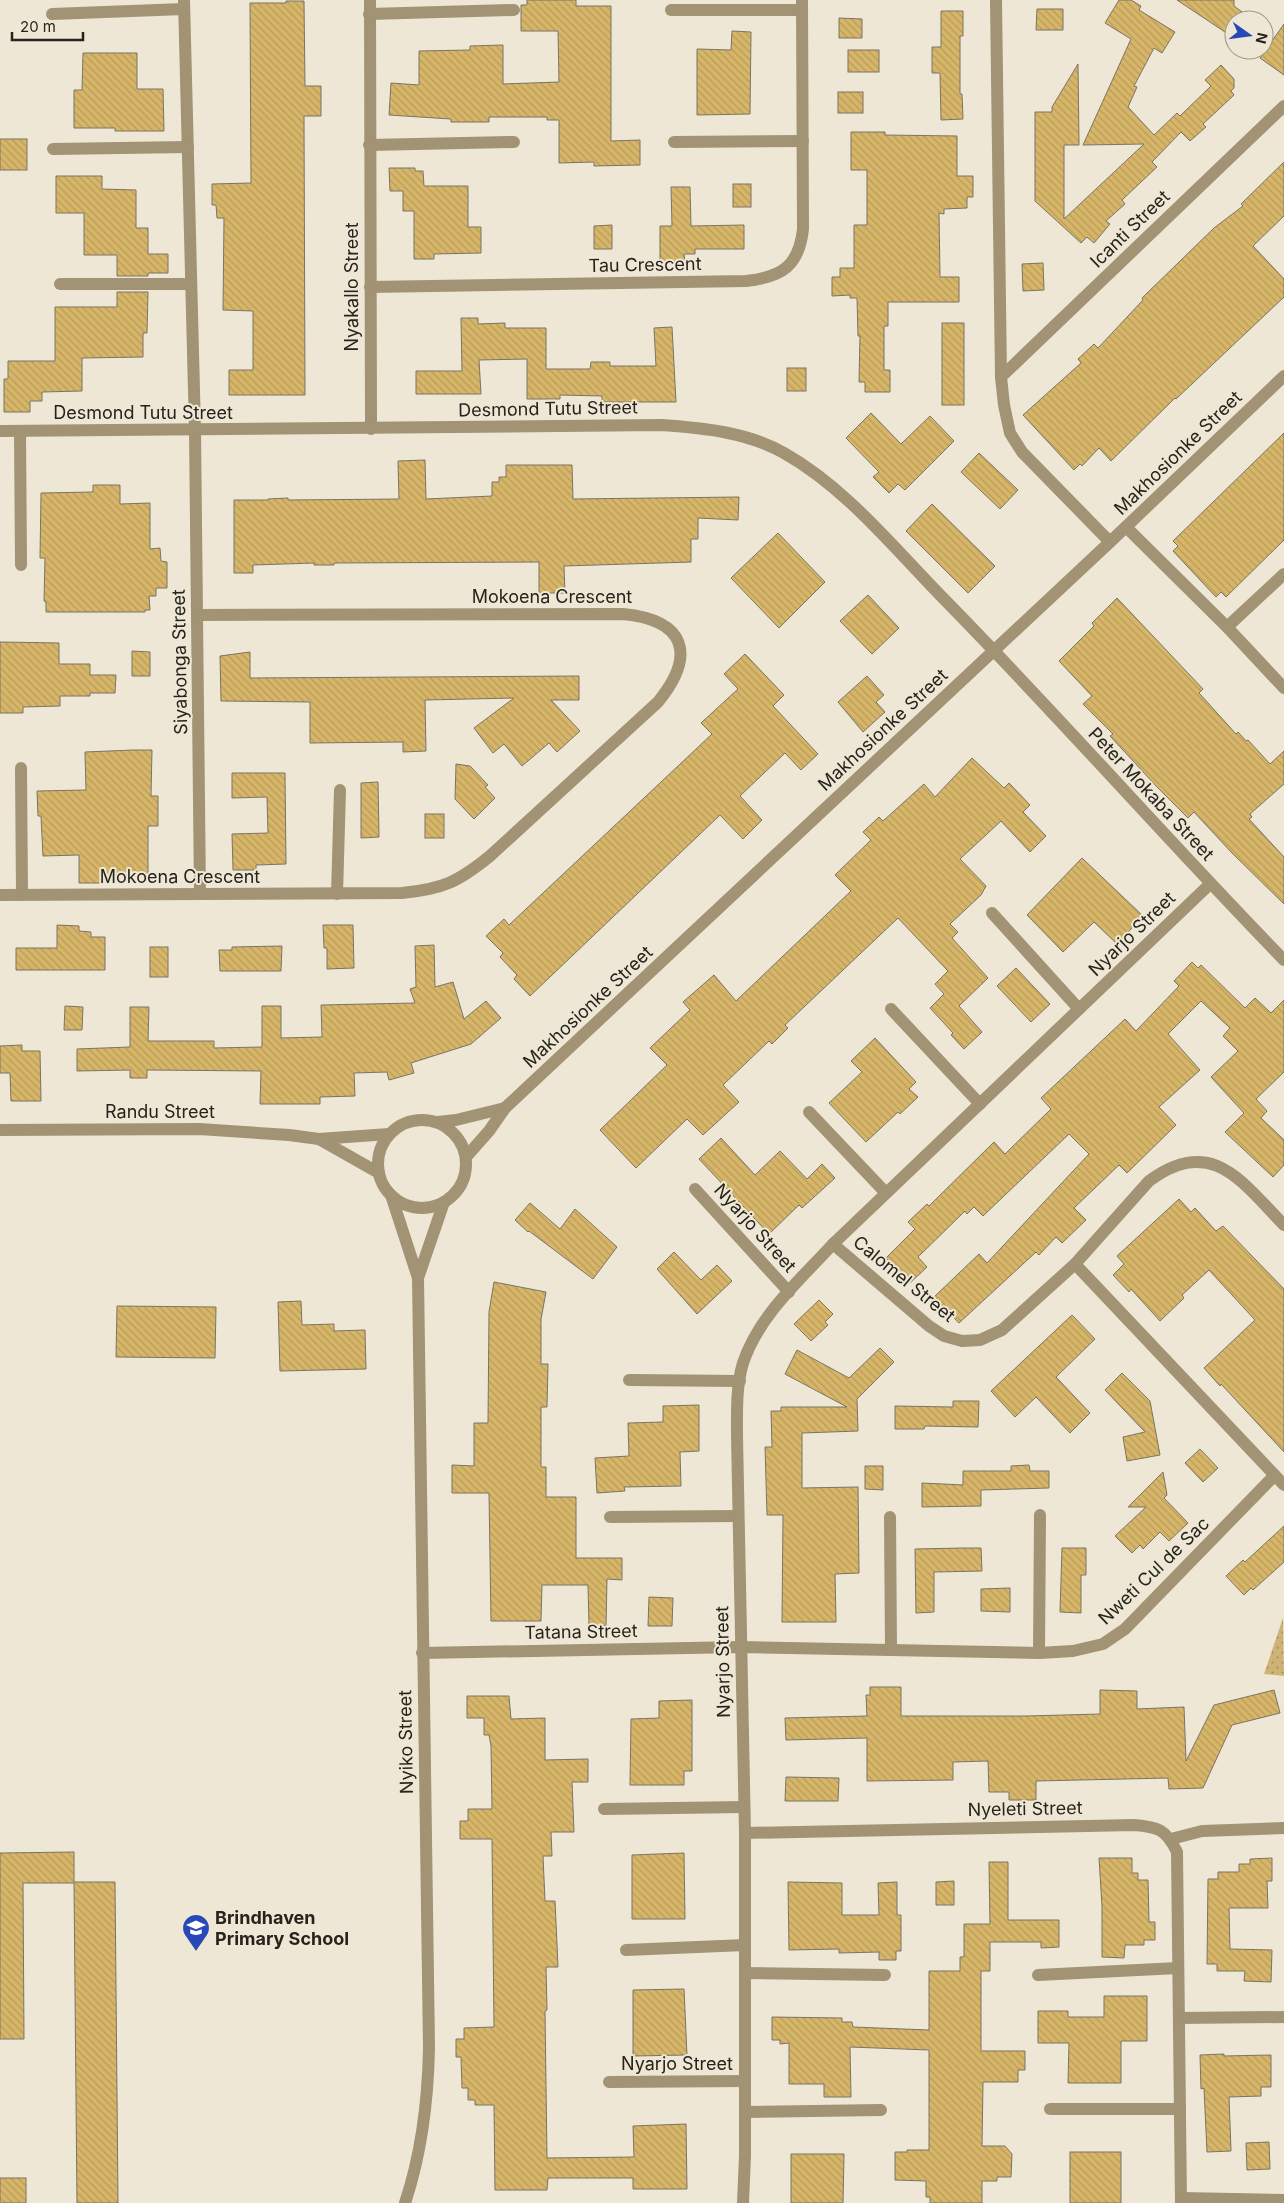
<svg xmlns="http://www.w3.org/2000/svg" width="1284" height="2203" viewBox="0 0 1284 2203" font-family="Inter,sans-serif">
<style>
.grass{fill:url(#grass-dots)}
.building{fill:url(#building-back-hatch);stroke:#7b7464}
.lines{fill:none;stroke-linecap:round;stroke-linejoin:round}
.minor{stroke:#a19374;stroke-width:12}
.labels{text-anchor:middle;stroke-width:4;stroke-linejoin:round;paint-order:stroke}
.street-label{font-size:18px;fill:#26231c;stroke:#efe7d5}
.poi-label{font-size:18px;font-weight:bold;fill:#26231c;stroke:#efe7d5;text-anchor:start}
</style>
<defs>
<pattern id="grass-dots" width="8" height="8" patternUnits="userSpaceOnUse" patternTransform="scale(1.25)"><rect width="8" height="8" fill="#ceb377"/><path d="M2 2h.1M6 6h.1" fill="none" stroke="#a79161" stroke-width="1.8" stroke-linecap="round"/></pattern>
<pattern id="building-back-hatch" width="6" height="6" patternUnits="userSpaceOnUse" patternTransform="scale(1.25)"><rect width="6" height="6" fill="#d7b669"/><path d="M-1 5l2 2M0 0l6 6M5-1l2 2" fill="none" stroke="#b89c5a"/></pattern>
</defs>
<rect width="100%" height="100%" fill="#efe7d5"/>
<polygon class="grass" points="1283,1618 1284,1676 1264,1674"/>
<g class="building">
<polygon points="527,0 576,0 576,6 611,6 611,141 640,140 640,165 594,166 594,162 559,163 559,120 547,120 547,117 489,117 489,122 451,122 451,119 389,115 391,83 419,85 419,51 470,50 470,46 503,45 503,84 559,82 558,31 521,31 521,5 527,5"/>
<polygon points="1119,0 1131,0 1141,6 1139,10 1175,32 1162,53 1154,48 1134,86 1137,87 1128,107 1154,135 1177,113 1180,116 1211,86 1205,80 1221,65 1234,79 1234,88 1231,91 1234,95 1203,124 1206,127 1190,141 1181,132 1152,162 1157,167 1122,200 1125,204 1106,221 1110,224 1094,243 1087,237 1081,243 1035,201 1035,112 1052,112 1052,107 1078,64 1079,145 1064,145 1064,219 1144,144 1083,145 1131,39 1105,23"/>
<polygon points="1177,0 1234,0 1234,6 1253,20 1234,20 1234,38"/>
<polygon points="286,1 304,1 305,86 321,86 321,116 304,116 305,395 229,395 229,370 253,370 253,311 223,310 224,218 217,218 216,205 212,205 212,184 251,183 250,3 286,3"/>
<polygon points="1037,9 1063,9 1063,30 1036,30"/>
<polygon points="941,11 963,11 963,36 960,36 960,94 962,94 963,119 941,120 940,73 932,73 932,47 941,47"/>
<polygon points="839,18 862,19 862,38 839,38"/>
<polygon points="1284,24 1284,75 1260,58"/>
<polygon points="732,31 751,32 750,114 697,115 697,49 731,50"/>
<rect x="848" y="50" width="31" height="22"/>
<polygon points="83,53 137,53 137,89 163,89 164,131 115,131 115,128 74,128 74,90 82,90"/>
<rect x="838" y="92" width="25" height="21"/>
<polygon points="851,132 885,132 885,135 957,136 957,176 973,176 973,197 967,197 967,208 944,209 944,214 939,213 940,277 959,277 959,302 888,302 888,326 884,326 884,370 890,370 890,392 865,392 865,382 859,382 860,336 858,336 857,298 850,298 850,295 832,296 832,277 840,277 840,268 854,268 854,225 867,225 867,170 851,170"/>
<rect x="0" y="139" width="27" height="31"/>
<polygon points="1284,162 1284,216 1253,246 1284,279 1284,297 1176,399 1175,398 1111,461 1099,448 1082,466 1080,464 1074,470 1023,415 1081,363 1078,359 1094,344 1098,348 1143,300 1142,298 1214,228 1243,206 1241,204"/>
<polygon points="389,168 415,168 415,171 423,171 424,186 468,186 468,227 481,227 481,253 434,254 434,259 414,259 414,211 403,211 403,191 390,191"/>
<polygon points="56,176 102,176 102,189 136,190 136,228 148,228 148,254 168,254 168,273 148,273 148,276 117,276 117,255 84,255 84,213 56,213"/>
<rect x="733" y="184" width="18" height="23"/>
<polygon points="671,187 690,187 691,226 744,225 744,249 695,249 695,254 684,254 685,262 660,262 660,226 672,226"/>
<polygon points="612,225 612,249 594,249 594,226"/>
<polygon points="1043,263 1044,290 1023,291 1022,264"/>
<polygon points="117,292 148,292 147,333 143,333 143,357 82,358 82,391 42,392 42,401 30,401 30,412 4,412 4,379 8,379 8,361 55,361 55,307 117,307"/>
<polygon points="461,318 478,318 478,324 505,323 505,328 546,328 546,369 590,369 591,362 610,362 610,366 656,366 654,328 672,327 676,402 602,402 602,396 560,395 560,399 527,399 527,359 479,360 481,394 416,394 416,371 462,371"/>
<rect x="942" y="323" width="22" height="82"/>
<rect x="787" y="368" width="19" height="23"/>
<polygon points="871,413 901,444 930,416 954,441 905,490 898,484 889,493 873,477 879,472 846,438"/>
<polygon points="1284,433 1284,540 1226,597 1221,592 1216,597 1173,551 1178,546 1173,541"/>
<polygon points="979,453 1018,490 1000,509 961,472"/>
<polygon points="425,460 426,499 492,496 492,482 499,482 499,477 506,477 506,465 572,465 573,499 739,497 738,520 698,518 698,539 691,539 691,562 564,566 565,593 539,593 539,562 334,563 334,565 314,565 314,563 253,565 253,573 234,573 234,500 268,500 268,499 288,498 288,500 399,499 398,461"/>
<polygon points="93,485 120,485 120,504 150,503 150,549 160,548 161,561 167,562 167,588 156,588 156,596 149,596 150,610 145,610 145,612 46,612 46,602 44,601 45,558 40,558 41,493 93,492"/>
<polygon points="932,504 995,566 968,593 906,531"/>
<polygon points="778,533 825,582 779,628 731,578"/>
<polygon points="868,595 899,628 872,654 840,621"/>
<polygon points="1117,598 1203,689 1199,693 1236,734 1238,732 1246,741 1248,740 1270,764 1284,751 1284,784 1250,814 1252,817 1249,819 1284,857 1284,904 1232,853 1194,812 1188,818 1158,788 1110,736 1113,734 1083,704 1092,696 1059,661 1094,626 1092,623"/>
<polygon points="0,642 59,643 59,664 90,664 90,675 116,675 115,693 90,693 90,696 60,696 60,706 23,707 23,713 0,713"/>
<polygon points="132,651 150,652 150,676 132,676"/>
<polygon points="250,652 250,678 579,676 579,700 551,700 580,731 557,752 549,743 522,766 504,744 493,753 474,728 514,698 425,700 426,751 403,752 403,742 310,743 310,702 221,701 220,656"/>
<polygon points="745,654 784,695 773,706 818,754 801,770 785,753 740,796 762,820 743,839 720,815 530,996 514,979 517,975 500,957 503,953 486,936 504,919 509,925 712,734 701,723 738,689 724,674"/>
<polygon points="867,676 884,695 876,702 885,712 863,732 838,702"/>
<polygon points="134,750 152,750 151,796 158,796 158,826 148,826 148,874 102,875 102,883 79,883 79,855 43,856 41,816 38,816 37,791 86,790 85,752"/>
<polygon points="972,758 1004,788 1009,783 1030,805 1023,812 1046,836 1030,852 1001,821 960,859 986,886 981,895 950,924 958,932 952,938 988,978 959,1006 982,1032 964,1049 951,1035 953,1033 930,1008 944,994 935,984 948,971 898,918 785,1025 788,1028 772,1044 769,1041 723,1085 739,1102 703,1135 687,1119 636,1168 600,1130 667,1065 650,1048 690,1010 683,1002 714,975 736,1001 851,891 835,875 871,840 863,832 879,817 883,821 924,784 935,797"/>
<polygon points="456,764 470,766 488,785 485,787 495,798 474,819 455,799"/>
<polygon points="232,773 285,773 286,864 256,865 256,870 233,870 232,834 268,833 267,797 232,798"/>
<polygon points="378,782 379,837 361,838 361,783"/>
<rect x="425" y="814" width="19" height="24"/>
<polygon points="1082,858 1143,916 1117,944 1094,922 1063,952 1027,915"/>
<polygon points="57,925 79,926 79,931 91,932 91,937 105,937 105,970 16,970 16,948 57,948"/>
<polygon points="323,925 353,925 354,968 327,969 327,948 324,948"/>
<polygon points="434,945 435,987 453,982 464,1019 486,1001 501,1018 471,1044 411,1063 414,1073 389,1080 387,1072 354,1073 355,1096 320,1097 320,1104 260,1104 261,1071 147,1070 147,1078 130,1078 130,1070 77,1071 77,1049 130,1047 130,1007 149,1007 148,1041 214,1041 214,1048 262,1047 262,1006 281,1006 281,1038 322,1037 321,1005 415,1003 410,989 416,987 415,946"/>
<polygon points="282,946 281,971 220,971 219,950 232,950 232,947"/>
<rect x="150" y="947" width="18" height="30"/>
<polygon points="1192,962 1198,968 1201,965 1245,1008 1255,998 1271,1013 1284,1000 1284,1072 1256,1099 1267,1111 1261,1118 1284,1140 1284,1165 1273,1177 1225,1132 1244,1113 1211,1077 1238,1051 1223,1036 1230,1028 1201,1001 1168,1034 1200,1070 1159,1107 1176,1125 1127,1173 1119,1165 1074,1208 1086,1220 1062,1243 1056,1237 1039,1255 1036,1252 959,1323 934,1297 979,1254 987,1263 1089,1154 1069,1134 983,1216 974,1207 967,1214 965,1211 918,1257 927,1267 910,1283 886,1258 915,1229 908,1222 927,1204 929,1206 994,1142 1005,1154 1051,1109 1041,1098 1125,1019 1136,1031 1179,986 1174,981"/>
<polygon points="1016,968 1050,1004 1031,1022 997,986"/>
<polygon points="65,1006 83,1007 82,1030 64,1030"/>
<polygon points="875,1038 916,1082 909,1089 918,1097 900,1114 898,1112 866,1142 829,1103 862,1072 851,1061"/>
<polygon points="22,1045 22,1051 40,1051 41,1101 11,1101 10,1073 0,1073 0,1046"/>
<polygon points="721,1138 755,1175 780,1151 807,1179 822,1164 835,1178 802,1208 799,1205 769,1234 699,1159"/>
<polygon points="1179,1199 1191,1212 1195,1208 1216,1231 1223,1226 1284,1289 1284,1452 1221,1384 1220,1386 1204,1368 1255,1320 1209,1270 1182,1295 1184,1298 1160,1321 1131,1289 1129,1292 1113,1275 1124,1264 1117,1256"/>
<polygon points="530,1203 560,1229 575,1209 617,1247 593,1279 529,1231 528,1232 515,1220"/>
<polygon points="674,1252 701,1280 717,1265 732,1281 697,1314 657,1269"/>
<polygon points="494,1282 546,1292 541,1319 541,1364 548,1364 547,1407 541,1407 541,1467 546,1467 546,1497 576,1497 576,1558 622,1558 622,1580 607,1579 606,1626 589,1626 588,1585 542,1585 541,1621 491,1621 489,1493 452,1493 452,1465 474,1466 474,1423 488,1423 489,1312"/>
<polygon points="819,1300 833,1314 825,1322 828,1325 811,1341 794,1324"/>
<polygon points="301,1301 302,1325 334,1324 334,1331 365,1330 366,1369 280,1371 278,1302"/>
<polygon points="117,1306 216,1307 215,1358 116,1357"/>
<polygon points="1072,1315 1095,1339 1056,1377 1090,1413 1070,1433 1036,1397 1015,1417 991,1391"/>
<polygon points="880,1348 894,1362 857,1399 858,1431 802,1433 802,1488 858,1487 859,1573 835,1574 836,1622 782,1622 783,1515 767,1515 765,1447 772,1447 771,1411 781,1411 781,1407 847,1407 785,1374 797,1350 849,1378"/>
<polygon points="1122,1373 1150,1401 1160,1455 1127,1461 1123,1437 1145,1432 1105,1390"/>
<polygon points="953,1401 979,1401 978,1427 925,1426 924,1429 895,1429 895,1406 953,1407"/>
<polygon points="699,1405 699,1451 680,1452 681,1486 624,1487 625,1491 597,1493 595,1458 629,1456 628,1423 663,1422 663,1406"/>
<polygon points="1200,1449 1218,1468 1203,1482 1185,1463"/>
<polygon points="1029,1465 1030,1471 1049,1471 1049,1488 981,1490 981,1506 922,1507 922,1483 963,1485 963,1471 1011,1471 1011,1466"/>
<polygon points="865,1466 883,1466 883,1490 865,1489"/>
<polygon points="1163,1472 1167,1495 1164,1498 1188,1523 1169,1541 1160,1532 1143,1549 1140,1545 1132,1553 1115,1536 1146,1507 1128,1507"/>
<polygon points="1284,1526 1284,1562 1253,1590 1251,1588 1244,1595 1226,1576 1243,1560 1245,1562"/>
<polygon points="963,1548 981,1548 982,1571 934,1572 934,1612 916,1613 915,1549"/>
<polygon points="1062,1548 1086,1548 1086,1575 1081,1575 1081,1613 1060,1612"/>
<polygon points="1010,1588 1010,1612 981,1611 981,1589"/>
<polygon points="649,1597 673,1598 672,1626 648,1626"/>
<polygon points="870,1687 901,1687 901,1716 1027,1716 1100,1714 1100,1690 1137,1691 1137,1709 1184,1707 1186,1761 1214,1705 1274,1690 1280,1713 1232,1725 1203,1788 1169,1789 1168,1778 1036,1781 1036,1800 1009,1800 1009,1792 989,1792 988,1761 953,1762 953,1780 867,1781 867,1738 786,1740 785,1718 867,1716 866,1695 870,1695"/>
<polygon points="467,1696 509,1696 511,1719 545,1718 545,1760 588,1759 588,1782 572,1782 574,1832 551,1832 552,1856 543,1856 545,1901 555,1901 558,1967 546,1967 547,2010 545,2011 547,2158 634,2157 633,2126 686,2124 687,2189 633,2189 633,2178 548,2178 547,2190 495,2190 494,2105 475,2105 475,2100 468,2100 468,2088 462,2088 461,2057 456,2057 456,2039 464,2039 464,2028 494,2027 492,1839 460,1839 460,1821 468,1821 468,1809 492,1809 491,1746 489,1735 484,1735 484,1718 467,1718"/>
<polygon points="692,1700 692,1771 684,1771 684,1785 630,1785 631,1719 659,1718 659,1701"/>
<polygon points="786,1777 839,1778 838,1801 785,1801"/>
<polygon points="74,1852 74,1882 115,1882 118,2203 77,2203 74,1883 23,1883 24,2039 0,2039 0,1853"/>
<polygon points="684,1853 685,1919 632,1919 632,1855"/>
<polygon points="1099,1858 1132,1858 1132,1873 1138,1873 1138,1880 1148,1880 1149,1922 1155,1922 1155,1940 1144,1940 1144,1945 1125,1945 1124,1958 1102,1957 1102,1906"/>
<polygon points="1272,1858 1272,1881 1267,1881 1268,1908 1229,1908 1230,1949 1272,1950 1271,1982 1244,1981 1245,1971 1217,1971 1217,1964 1207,1964 1208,1879 1218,1879 1218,1872 1239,1872 1239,1864 1250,1864 1250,1859"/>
<polygon points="989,1862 1008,1862 1008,1920 1059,1920 1059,1947 1041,1948 1041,1942 990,1942 990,1971 981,1971 981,2051 1025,2051 1025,2070 1018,2070 1018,2082 983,2082 982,2146 1005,2146 1012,2154 1011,2177 997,2177 997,2181 982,2181 982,2203 930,2203 930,2197 926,2197 926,2181 895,2180 895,2152 907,2152 907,2150 929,2150 929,2050 850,2047 851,2097 824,2097 824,2084 789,2084 789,2043 780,2044 780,2040 772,2040 772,2017 842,2018 842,2022 852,2022 853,2027 929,2030 929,1971 960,1971 960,1957 964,1957 964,1924 990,1924"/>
<polygon points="954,1881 954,1905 936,1905 936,1882"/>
<polygon points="788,1882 842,1883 842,1915 879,1915 878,1883 897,1882 897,1915 901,1915 901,1951 896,1951 896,1960 879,1960 879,1952 839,1953 839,1949 789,1950"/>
<polygon points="684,1989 687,2055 633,2056 633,1990"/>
<polygon points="1104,1996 1147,1996 1147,2041 1121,2041 1121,2083 1068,2083 1069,2043 1038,2043 1038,2011 1068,2011 1068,2017 1104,2017"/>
<polygon points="1224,2054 1224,2056 1271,2055 1271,2087 1261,2087 1261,2096 1229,2097 1231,2151 1207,2152 1204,2088 1201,2089 1200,2055"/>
<polygon points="1269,2142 1270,2169 1247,2170 1246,2143"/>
<rect x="1070" y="2152" width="51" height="51"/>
<polygon points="791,2154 844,2154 843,2203 791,2203"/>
<rect x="0" y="2178" width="26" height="25"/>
</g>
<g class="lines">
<g class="minor">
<polyline points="184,0 195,430 200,894"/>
<polyline points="370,0 371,429"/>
<polyline points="996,0 1001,377 1004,405 1010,433 1022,452 1110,542"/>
<polyline points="671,10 802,10"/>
<polyline points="52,14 184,9"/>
<polyline points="369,14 514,10"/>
<polyline points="674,142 803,141"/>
<polyline points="369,145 514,142"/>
<polyline points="53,149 188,147"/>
<polyline points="60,284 191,284"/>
<path d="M370,287L746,281C782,277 799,266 803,229L802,0"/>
<polyline points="1001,377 1284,106"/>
<path d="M0,431L662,425C703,428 747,432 784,453C846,488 893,547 942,597C1059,716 1168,841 1284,960"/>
<polyline points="20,431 21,565"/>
<polyline points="1126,527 1227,627 1284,688"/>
<polyline points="1227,627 1284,574"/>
<polyline points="21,768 22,895"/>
<polyline points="337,894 340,790"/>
<path d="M0,895L402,893C443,889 458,882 490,856L658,702C697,654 685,620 623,614L197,615"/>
<polyline points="992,913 1079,1009"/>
<polyline points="891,1009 980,1104"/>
<polyline points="809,1112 886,1193"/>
<circle cx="422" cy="1164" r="44"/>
<polyline points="438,1122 456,1120 505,1108"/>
<polyline points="0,1130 199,1129 289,1135 319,1139 389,1134"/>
<polyline points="319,1139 379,1173"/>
<polyline points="466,1157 489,1131 505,1108 1110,542 1284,376"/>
<polyline points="695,1189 789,1292"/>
<path d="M391,1195L418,1278L429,2048C428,2101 422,2152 405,2203"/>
<path d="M833,1244L929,1326L944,1336L962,1341L980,1340L1002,1330L1075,1264L1149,1181C1212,1135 1241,1181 1284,1225"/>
<polyline points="1075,1264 1284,1485"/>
<polyline points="418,1278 444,1202"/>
<polyline points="629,1380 740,1381"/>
<polyline points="610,1517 738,1516"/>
<polyline points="890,1517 891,1650"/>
<polyline points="422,1653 740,1647 1039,1653 1073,1651 1103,1644 1125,1629 1274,1476"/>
<polyline points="1039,1653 1040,1515"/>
<polyline points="604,1809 744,1807"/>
<path d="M745,1833L1134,1825C1158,1827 1166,1829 1177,1852L1181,2203"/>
<polyline points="1171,1839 1202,1831 1284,1828"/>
<polyline points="626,1950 745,1945"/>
<polyline points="745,1973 885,1975"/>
<polyline points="1038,1975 1178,1968"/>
<polyline points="1179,2018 1284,2017"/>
<polyline points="609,2082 745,2081"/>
<polyline points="1050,2109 1180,2109"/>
<polyline points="745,2112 881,2110"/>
<polyline points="1181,2198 1284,2200"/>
<path d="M743,2203L745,2156V1833L737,1436C737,1412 736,1386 743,1363C759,1315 800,1280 833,1244L1210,884"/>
</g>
</g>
<defs>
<symbol id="school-pin" viewBox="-11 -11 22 30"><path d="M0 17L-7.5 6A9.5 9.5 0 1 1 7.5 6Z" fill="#2948b7" stroke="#efe7d5"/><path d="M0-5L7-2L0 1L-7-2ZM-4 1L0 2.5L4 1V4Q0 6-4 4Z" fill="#fff"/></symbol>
</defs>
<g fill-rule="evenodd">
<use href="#school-pin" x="180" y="1912" width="32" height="43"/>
</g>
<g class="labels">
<g class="street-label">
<text transform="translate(1130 229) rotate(-44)" y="6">Icanti Street</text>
<text transform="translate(645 265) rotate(-1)" y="6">Tau Crescent</text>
<text transform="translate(352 287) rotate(-90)" y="6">Nyakallo Street</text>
<text transform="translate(548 409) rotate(-1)" y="6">Desmond Tutu Street</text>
<text x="143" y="419">Desmond Tutu Street</text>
<text transform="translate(1178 453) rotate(-44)" y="6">Makhosionke Street</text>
<text x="552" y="603">Mokoena Crescent</text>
<text transform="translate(180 662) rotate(-91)" y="6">Siyabonga Street</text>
<text transform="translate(883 730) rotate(-43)" y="6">Makhosionke Street</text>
<text transform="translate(1151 794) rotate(47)" y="6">Peter Mokaba Street</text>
<text x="180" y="883">Mokoena Crescent</text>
<text transform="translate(1132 934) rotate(-44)" y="6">Nyarjo Street</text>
<text transform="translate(588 1007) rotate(-43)" y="6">Makhosionke Street</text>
<text x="160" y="1118">Randu Street</text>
<text transform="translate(755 1228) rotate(48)" y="6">Nyarjo Street</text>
<text transform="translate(904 1279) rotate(39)" y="6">Calomel Street</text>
<text transform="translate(1154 1571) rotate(-44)" y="6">Nweti Cul de Sac</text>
<text transform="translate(581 1632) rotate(-1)" y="6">Tatana Street</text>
<text transform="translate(723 1662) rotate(-91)" y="6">Nyarjo Street</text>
<text transform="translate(406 1742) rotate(-91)" y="6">Nyiko Street</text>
<text transform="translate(1025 1809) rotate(-1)" y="6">Nyeleti Street</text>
<text x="677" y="2070">Nyarjo Street</text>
</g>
<g class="poi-label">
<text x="215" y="1924">Brindhaven<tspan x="215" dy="21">Primary School</tspan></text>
</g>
</g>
<g transform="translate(1249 35) rotate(104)"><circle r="24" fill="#efe7d5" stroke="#9f998b"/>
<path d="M0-4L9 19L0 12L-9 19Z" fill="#2948b7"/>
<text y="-8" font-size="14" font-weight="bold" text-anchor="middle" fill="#26231c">N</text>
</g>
<path d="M12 32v8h71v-8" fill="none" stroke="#26231c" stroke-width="2.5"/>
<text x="20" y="32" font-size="15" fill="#26231c" stroke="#efe7d5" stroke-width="4" paint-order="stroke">20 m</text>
</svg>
